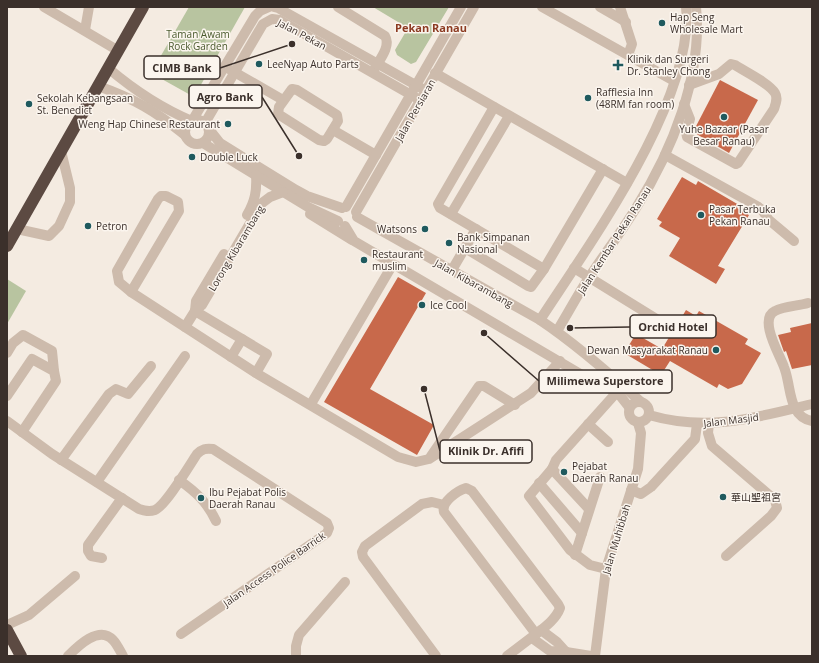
<svg xmlns="http://www.w3.org/2000/svg" width="819" height="663" viewBox="0 0 819 663" font-family="'Open Sans','Noto Sans SC',sans-serif">
<style>
.green{fill:#b8c4a0}
.building{fill:#c8694b}
.lines{fill:none;stroke-linecap:round;stroke-linejoin:round}
.minor{stroke:#cdbbac;stroke-width:10}
.highway{stroke:#5c4a42;stroke-width:12}
.poi-dot{fill:#1f5a5e;stroke:#fbf5ee;stroke-width:1.5}
.labels{text-anchor:middle;stroke-width:3;stroke-linejoin:round;paint-order:stroke}
.poi-label{font-size:10px;fill:#3b302b;stroke:#fbf5ee;text-anchor:start}
.park-label{font-size:10px;fill:#4a5a2e;stroke:#fbf5ee}
.street-label{font-size:10px;fill:#3b302b;stroke:#fbf5ee}
.neighbourhood-label{font-size:11px;font-weight:bold;fill:#8c3b22;stroke:#fbf5ee}
.leader{fill:none;stroke:#3b302b;stroke-width:1.5}
.callout-dot{fill:#3b302b;stroke:#fbf5ee;stroke-width:1.5}
.callout{fill:#fbf5ee;stroke:#3b302b;stroke-width:1.5}
.callout-label{font-size:11px;text-anchor:middle;font-weight:bold;fill:#3b302b}
</style>
<rect width="100%" height="100%" fill="#f4ebe1"/>
<g class="green">
<polygon points="189,7 245,7 194,97 151,73"/>
<polygon points="373,7 449,7 416,62 411,64 397,55 395,50 408,28"/>
<polygon points="7,279 26,291 7,324"/>
</g>
<g class="building">
<polygon points="720,80 758,100 729,153 693,132"/>
<polygon points="682,177 696,185 698,181 739,205 737,208 749,215 718,266 725,269 716,284 669,256 680,238 659,226 662,222 657,219"/>
<polygon points="398,277 426,293 370,389 434,425 417,455 324,402"/>
<polygon points="686,310 696,316 699,311 748,339 745,344 761,353 742,384 728,389 719,384 717,388 670,361 661,375 624,353 636,334 662,349 671,334 677,331 677,325"/>
<polygon points="812,323 812,365 792,369 786,351 784,352 778,335 791,332 790,328"/>
</g>
<g class="lines">
<g class="minor">
<polyline points="44,7 117,50"/>
<polyline points="274,7 278,8 421,88"/>
<path d="M338,7L385,36C391,46 380,59 375,68"/>
<polyline points="542,7 674,81"/>
<polyline points="600,7 626,22"/>
<polyline points="620,7 632,44 628,55"/>
<polyline points="85,30 89,7"/>
<path d="M108,68C134,90 161,108 192,121L255,16L260,11L269,7"/>
<polyline points="229,69 283,100"/>
<polyline points="435,73 627,183"/>
<path d="M98,86C135,99 155,111 185,135"/>
<polygon points="292,89 297,90 337,115 338,121 327,139 324,141 319,140 278,114 279,107"/>
<path d="M684,104L690,119L686,132L687,137L736,164L738,163L774,109C776,103 778,98 775,93C769,83 744,71 735,65L731,64L719,74L689,85"/>
<polyline points="494,107 438,204 440,208 544,269 603,169"/>
<circle cx="197" cy="132" r="12"/>
<polyline points="205,123 263,24 272,19 280,20 420,100"/>
<polyline points="209,129 220,143 296,190 307,196 342,208"/>
<polyline points="333,130 376,155"/>
<polyline points="203,143 308,207 338,221"/>
<polyline points="665,155 757,206 762,210 769,220 794,241"/>
<polygon points="161,196 166,196 178,202 179,211 131,292 119,282 117,271 158,199"/>
<polyline points="346,207 461,7"/>
<polyline points="356,212 474,7"/>
<polyline points="310,214 352,240"/>
<polyline points="451,214 509,116"/>
<path d="M247,215C255,201 257,191 256,175"/>
<path d="M357,217L540,320C576,344 609,373 641,402"/>
<polyline points="345,226 354,241 594,382 617,392 556,460 552,469 529,496 570,550 590,565 606,569"/>
<polyline points="17,229 49,236 59,226 70,202 70,188 61,151"/>
<polyline points="465,248 528,286 531,287 544,269"/>
<polyline points="574,268 671,328"/>
<polyline points="452,270 476,229"/>
<polyline points="131,292 256,373 398,457 416,462 429,459 531,393 560,361"/>
<path d="M808,303C798,306 784,306 775,311C758,319 780,355 784,367C786,372 787,377 788,382C791,397 793,418 812,421"/>
<polyline points="195,311 196,301 224,254"/>
<polyline points="195,311 267,354 256,373"/>
<path d="M540,320C590,243 695,99 686,7"/>
<polyline points="185,327 195,311 202,305 262,203 270,197 283,192"/>
<path d="M557,331C568,313 578,294 590,276C605,253 622,231 636,208C672,151 703,75 696,7"/>
<polyline points="7,353 13,343 23,335 52,351 54,371"/>
<polyline points="231,357 242,339"/>
<polyline points="614,388 629,407"/>
<polyline points="7,396 32,359 54,371 56,381 22,432"/>
<circle cx="639" cy="412" r="10"/>
<polyline points="311,404 393,264"/>
<path d="M649,415C707,432 755,418 812,404"/>
<path d="M7,421L52,454L139,509C145,511 149,512 155,510C166,505 189,466 197,454C202,449 206,448 213,449L327,523L329,528L327,533L181,634"/>
<polyline points="709,423 708,433 712,446 775,500 777,508 771,516 726,556"/>
<polyline points="588,424 608,442"/>
<polyline points="431,456 479,386 484,386 515,405"/>
<polyline points="61,460 109,394 116,389 128,394 151,366"/>
<polyline points="552,469 589,509"/>
<path d="M179,480C196,492 207,502 216,521"/>
<polyline points="97,482 185,356"/>
<polyline points="539,483 582,533"/>
<path d="M466,488L472,491L558,604L560,608C556,619 545,627 536,634L444,512C441,502 457,491 466,488Z"/>
<polyline points="631,490 641,494 651,487 695,439 697,424"/>
<polyline points="575,555 600,477"/>
<polyline points="102,558 91,556 88,551 88,545 122,498"/>
<polyline points="7,625 29,615 75,576"/>
<polyline points="541,630 557,642 566,652"/>
<polyline points="532,638 550,651 566,652"/>
<path d="M68,656C78,646 99,625 113,640C117,644 120,651 123,656"/>
<polyline points="296,656 296,646 299,635 345,582"/>
<polyline points="436,656 363,557 362,552 365,546 422,504 432,502 444,505"/>
<polyline points="507,656 536,634"/>
<polyline points="564,656 566,652 591,656"/>
<polyline points="595,656 606,569 638,469 641,433 638,423"/>
</g>
<g class="highway">
<polyline points="7,246 143,7"/>
<polyline points="7,630 21,656"/>
</g>
</g>
<g class="poi-dot">
<circle cx="662" cy="23" r="4"/>
<circle cx="259" cy="64" r="4"/>
<path d="M616 59h4v4h4v4h-4v4h-4v-4h-4v-4h4z"/>
<circle cx="588" cy="98" r="4"/>
<circle cx="29" cy="104" r="4"/>
<circle cx="724" cy="117" r="4"/>
<circle cx="228" cy="124" r="4"/>
<circle cx="192" cy="157" r="4"/>
<circle cx="701" cy="215" r="4"/>
<circle cx="88" cy="226" r="4"/>
<circle cx="425" cy="229" r="4"/>
<circle cx="449" cy="243" r="4"/>
<circle cx="364" cy="260" r="4"/>
<circle cx="422" cy="305" r="4"/>
<circle cx="716" cy="350" r="4"/>
<circle cx="564" cy="472" r="4"/>
<circle cx="723" cy="497" r="4"/>
<circle cx="201" cy="498" r="4"/>
</g>
<g class="labels">
<g class="poi-label">
<text x="670" y="21">Hap Seng<tspan x="670" dy="12">Wholesale Mart</tspan></text>
<text x="627" y="63">Klinik dan Surgeri<tspan x="627" dy="12">Dr. Stanley Chong</tspan></text>
<text x="267" y="68">LeeNyap Auto Parts</text>
<text x="596" y="96">Rafflesia Inn<tspan x="596" dy="12">(48RM fan room)</tspan></text>
<text x="37" y="102">Sekolah Kebangsaan<tspan x="37" dy="12">St. Benedict</tspan></text>
<text x="220" y="128" text-anchor="end">Weng Hap Chinese Restaurant</text>
<text x="724" y="133" text-anchor="middle">Yuhe Bazaar (Pasar<tspan x="724" dy="12">Besar Ranau)</tspan></text>
<text x="200" y="161">Double Luck</text>
<text x="709" y="213">Pasar Terbuka<tspan x="709" dy="12">Pekan Ranau</tspan></text>
<text x="96" y="230">Petron</text>
<text x="417" y="233" text-anchor="end">Watsons</text>
<text x="457" y="241">Bank Simpanan<tspan x="457" dy="12">Nasional</tspan></text>
<text x="372" y="258">Restaurant<tspan x="372" dy="12">muslim</tspan></text>
<text x="430" y="309">Ice Cool</text>
<text x="708" y="354" text-anchor="end">Dewan Masyarakat Ranau</text>
<text x="572" y="470">Pejabat<tspan x="572" dy="12">Daerah Ranau</tspan></text>
<text x="209" y="496">Ibu Pejabat Polis<tspan x="209" dy="12">Daerah Ranau</tspan></text>
<text x="731" y="501">華山聖祖宮</text>
</g>
<g class="park-label">
<text x="198" y="38">Taman Awam<tspan x="198" dy="12">Rock Garden</tspan></text>
</g>
<g class="street-label">
<text transform="translate(302 34) rotate(28)" y="4">Jalan Pekan</text>
<text transform="translate(415 110) rotate(-60)" y="4">Jalan Persiaran</text>
<text transform="translate(614 240) rotate(-57)" y="4">Jalan Kembar Pekan Ranau</text>
<text transform="translate(236 248) rotate(-59)" y="4">Lorong Kibarambang</text>
<text transform="translate(474 283) rotate(29)" y="4">Jalan Kibarambang</text>
<text transform="translate(731 420) rotate(-7)" y="4">Jalan Masjid</text>
<text transform="translate(616 539) rotate(-73)" y="4">Jalan Muhibbah</text>
<text transform="translate(274 569) rotate(-35)" y="4">Jalan Access Police Barrick</text>
</g>
<g class="neighbourhood-label">
<text x="431" y="32">Pekan Ranau</text>
</g>
</g>
<path class="leader" d="M292 44L220 68M299 156L262 97M570 328L630 327M484 333L539 381M424 389L440 451"/>
<g class="callout-dot">
<circle cx="292" cy="44" r="4"/>
<circle cx="299" cy="156" r="4"/>
<circle cx="570" cy="328" r="4"/>
<circle cx="484" cy="333" r="4"/>
<circle cx="424" cy="389" r="4"/>
</g>
<g class="callout">
<rect x="144" y="56" width="76" height="23" rx="4"/>
<rect x="189" y="85" width="73" height="23" rx="4"/>
<rect x="630" y="315" width="86" height="23" rx="4"/>
<rect x="539" y="370" width="133" height="23" rx="4"/>
<rect x="440" y="440" width="92" height="23" rx="4"/>
</g>
<g class="callout-label">
<text x="182" y="72">CIMB Bank</text>
<text x="225" y="101">Agro Bank</text>
<text x="673" y="331">Orchid Hotel</text>
<text x="605" y="385">Milimewa Superstore</text>
<text x="486" y="455">Klinik Dr. Afifi</text>
</g>
<rect width="819" height="663" fill="none" stroke="#3b302b" stroke-width="16"/>
</svg>
